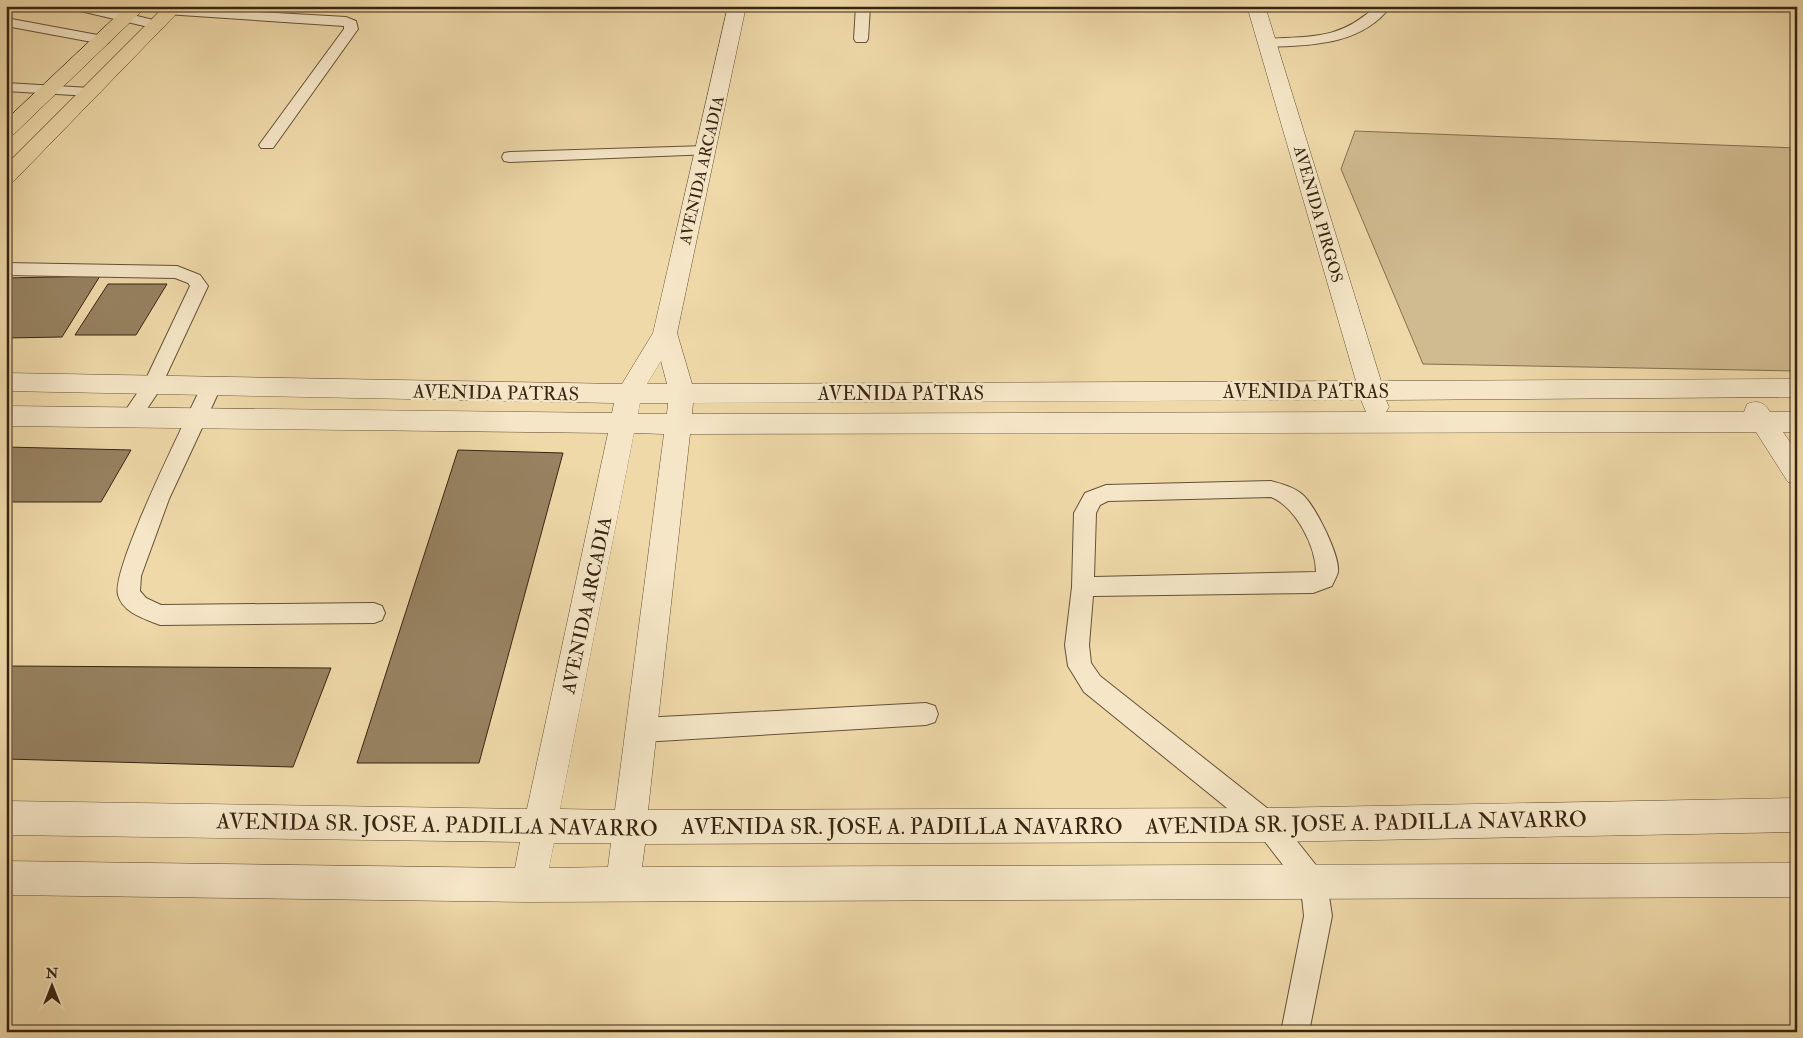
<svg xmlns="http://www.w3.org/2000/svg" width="1803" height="1038" viewBox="0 0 1803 1038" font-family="'IM FELL Double Pica',serif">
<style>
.green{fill:#d0ba8f;stroke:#846f50}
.building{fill:#978261;stroke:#372412}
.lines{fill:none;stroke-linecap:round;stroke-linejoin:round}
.lane-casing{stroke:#655138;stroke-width:2}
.street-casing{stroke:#655138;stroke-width:1}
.primary-casing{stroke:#372412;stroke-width:1}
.lane{fill:#f5e6c7;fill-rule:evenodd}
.street{fill:#f5e6c7;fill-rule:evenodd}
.primary{fill:#efd9a9;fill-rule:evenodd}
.labels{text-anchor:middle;stroke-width:5;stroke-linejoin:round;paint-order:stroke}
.far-street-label{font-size:16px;fill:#372412;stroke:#f5e6c7}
.street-label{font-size:19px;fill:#372412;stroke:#f5e6c7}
.near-street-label{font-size:22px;fill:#372412;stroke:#f5e6c7}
</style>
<rect width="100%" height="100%" fill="#efd9a9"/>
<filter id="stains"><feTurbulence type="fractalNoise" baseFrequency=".004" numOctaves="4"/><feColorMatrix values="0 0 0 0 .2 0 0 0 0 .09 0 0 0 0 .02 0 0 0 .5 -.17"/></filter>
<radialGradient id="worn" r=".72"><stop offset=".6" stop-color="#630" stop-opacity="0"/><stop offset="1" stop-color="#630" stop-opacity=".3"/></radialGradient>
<polygon class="green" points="1355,131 1797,148 1797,371 1423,364 1341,169"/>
<g class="building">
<polygon points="100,276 62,337 6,338 6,278"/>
<polygon points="108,284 167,284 136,335 75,335"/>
<polygon points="6,447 131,450 101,502 6,502"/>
<polygon points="458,450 563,453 479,763 357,763"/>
<polygon points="7,666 331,668 293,767 6,759"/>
</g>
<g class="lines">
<defs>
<g id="lane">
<polygon points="70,6 95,6 162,22 164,25 157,29 72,9"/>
<polygon points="856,6 870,6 868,39 866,42 856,42 854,39"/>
<path d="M1376,6H1391C1361,46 1311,45 1266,47L1261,46L1259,43L1261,40L1266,39C1312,36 1340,40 1376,6Z"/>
<polygon points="171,7 346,17 356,21 358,29 273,148 261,148 259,145 344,29 344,26 166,14 164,11 166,8"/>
<polygon points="6,18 103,36 108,37 110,40 108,43 103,44 6,26"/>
<polygon points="6,83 90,88 95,89 97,92 95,95 90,96 6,91"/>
<polygon points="706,146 712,148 714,151 712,154 510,162 504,161 502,157 504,153 510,152"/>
<polygon points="6,263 177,266 200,275 208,286 159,391 138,422 131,425 124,422 121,417 144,383 190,286 188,283 175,278 6,275"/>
<path d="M211,380L218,382L221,387L169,499L141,576L140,591L146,598L161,605L374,603L382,606L385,613L382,620L374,623L160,625C145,619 123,613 118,595C111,568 186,420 201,387L204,382Z"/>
<path d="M1271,481C1282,484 1294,487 1303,495C1315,506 1340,555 1338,572C1337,576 1334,581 1332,586L1313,593L1093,596L1089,645L1091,663L1100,676L1277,816L1323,874L1327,883L1332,916L1309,1032H1281L1304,916L1301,888L1259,834L1084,692L1068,666L1065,645L1072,587L1074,513L1085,493L1106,485ZM1271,497C1296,507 1316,547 1316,572L1094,577L1096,513L1100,505L1108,501Z"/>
<polygon points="926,703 935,706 938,714 935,722 926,725 642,742 633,738 630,730 633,722 642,718"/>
</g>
<path id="street" d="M728,6H746L677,333L692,384L1356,381L1247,6H1265L1381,381L1797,379V397L1386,400L1389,407L1386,412H1744L1747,404C1758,400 1764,402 1770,412H1797V432H1783L1797,452V485L1788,482L1756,432L690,434L648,810L1268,808L1797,798V832L1268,842L645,844L642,867L1797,863V897L528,902L6,895V861L515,868L520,842L6,835V801L527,809L608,433L6,426V406L612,413L614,403L6,391V373L622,384L653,333ZM661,361L667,384H647ZM1361,400L1366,412L692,414L693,403ZM640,403H668L667,414H638ZM634,433L664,434L615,810L560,809ZM554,843H611L608,867L549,868Z"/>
<g id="primary">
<polygon points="127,6 147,6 13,135 6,137 6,120"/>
<polygon points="165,6 184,6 13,182 6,184 6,165"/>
</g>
</defs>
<use href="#lane" class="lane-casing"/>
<use href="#street" class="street-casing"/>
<use href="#primary" class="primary-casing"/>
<use href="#lane" class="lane"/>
<use href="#street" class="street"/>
<use href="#primary" class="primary"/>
</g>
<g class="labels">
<g class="far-street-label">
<text transform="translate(701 170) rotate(-77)" y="6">AVENIDA ARCADIA</text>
<text transform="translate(1319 214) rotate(74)" y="6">AVENIDA PIRGOS</text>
</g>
<g class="street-label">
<text x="1306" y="398">AVENIDA PATRAS</text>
<text transform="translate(496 392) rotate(1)" y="7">AVENIDA PATRAS</text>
<text x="901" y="400">AVENIDA PATRAS</text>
<text transform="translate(586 605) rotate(-78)" y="7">AVENIDA ARCADIA</text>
</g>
<g class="near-street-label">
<text transform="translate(1366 822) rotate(-1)" y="8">AVENIDA SR. JOSE A. PADILLA NAVARRO</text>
<text transform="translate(437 824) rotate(1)" y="8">AVENIDA SR. JOSE A. PADILLA NAVARRO</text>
<text x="902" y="834">AVENIDA SR. JOSE A. PADILLA NAVARRO</text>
</g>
</g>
<rect width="1803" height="1038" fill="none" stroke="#efd9a9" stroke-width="25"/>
<rect x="8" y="8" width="1788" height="1023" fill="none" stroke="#372412" stroke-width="2.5"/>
<rect x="12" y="12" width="1778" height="1013" fill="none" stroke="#372412"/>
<g transform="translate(52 986)" stroke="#f5e6c7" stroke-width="4" paint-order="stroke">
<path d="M0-4L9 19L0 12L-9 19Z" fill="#372412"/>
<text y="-8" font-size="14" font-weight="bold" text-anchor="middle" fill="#372412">N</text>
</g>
<rect width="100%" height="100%" filter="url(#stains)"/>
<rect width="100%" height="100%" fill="url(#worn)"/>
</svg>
